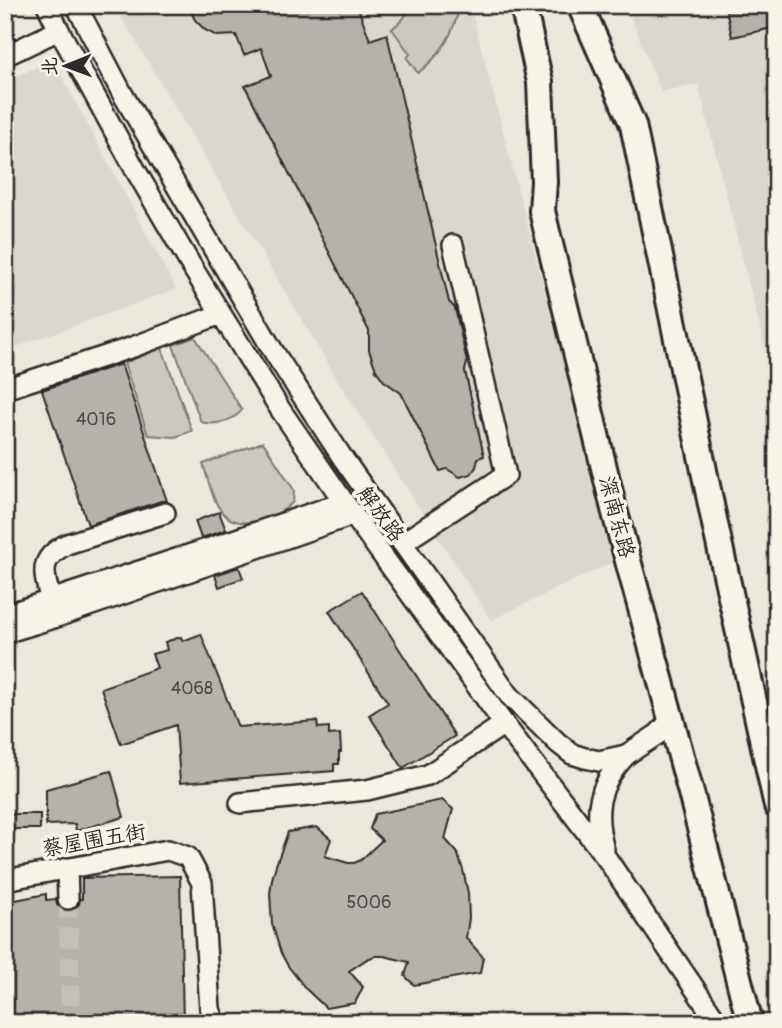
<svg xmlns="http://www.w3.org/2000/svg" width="782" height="1028" viewBox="0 0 782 1028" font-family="Pangolin,'LXGW WenKai TC',sans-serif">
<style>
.built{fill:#dbd7ce}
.green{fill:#cbc8bf;stroke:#7b7a75;stroke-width:2}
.building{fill:#b5b2ab;stroke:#2b2b2b;stroke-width:2}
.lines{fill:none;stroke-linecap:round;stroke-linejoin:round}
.minor-tunnel{stroke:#c5c1b9;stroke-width:19;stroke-dasharray:19 10;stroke-linecap:butt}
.minor-casing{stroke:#2b2b2b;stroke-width:24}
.major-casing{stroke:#2b2b2b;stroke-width:30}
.minor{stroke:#f7f3e8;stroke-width:19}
.major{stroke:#f7f3e8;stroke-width:24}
.labels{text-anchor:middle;stroke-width:7;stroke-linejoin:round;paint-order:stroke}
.number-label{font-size:18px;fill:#4e4d4b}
.street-label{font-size:21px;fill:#2b2b2b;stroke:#f7f3e8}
</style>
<rect width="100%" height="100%" fill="#ebe7dd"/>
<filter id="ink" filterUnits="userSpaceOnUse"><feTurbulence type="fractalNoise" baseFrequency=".0143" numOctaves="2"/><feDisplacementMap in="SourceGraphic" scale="14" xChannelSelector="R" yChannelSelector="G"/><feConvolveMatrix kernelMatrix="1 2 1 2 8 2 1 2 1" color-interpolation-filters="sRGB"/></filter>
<g filter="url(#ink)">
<g class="built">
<polygon points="114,5 470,5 615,561 491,620 341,386"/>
<polygon points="626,5 777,5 777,395 698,84 661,92"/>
<polygon points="53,60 176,289 5,351 5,81"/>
</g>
<g class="green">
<path d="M413,5H460C453,35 442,54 418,73L407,58L410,54L392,29L403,19Z"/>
<path d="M195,337L242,410C234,421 214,426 201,422L173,345Z"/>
<polygon points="162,348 192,431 175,437 148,435 124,363"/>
<path d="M263,442L294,490L293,502C283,512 274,516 260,520C217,533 213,494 203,464Z"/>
</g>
<g class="building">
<polygon points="188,5 357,5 370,40 387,34 449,302 455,308 467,362 465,371 484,456 478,458 476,467 471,474 460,477 447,469 440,471 401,393 384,381 376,370 369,350 369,331 245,86 271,76 261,48 244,55 236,35 217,36 205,30 195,20"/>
<polygon points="725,5 777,5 777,27 732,37"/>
<polygon points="121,364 167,501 161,501 88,525 42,390"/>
<polygon points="219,512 226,530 201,538 195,521"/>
<polygon points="239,567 243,578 219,587 215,575"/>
<polygon points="362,591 455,736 403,768 369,715 388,703 329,611"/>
<polygon points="201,634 238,727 317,721 318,728 329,727 329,735 340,734 341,752 339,752 339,764 334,764 334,771 180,783 176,725 121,744 101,688 157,668 152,654 167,650 165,642 181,637 183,641"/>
<polygon points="111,771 124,817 76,831 75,824 46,825 46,789"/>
<polygon points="442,800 453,809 445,839 457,852 463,870 468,893 469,918 466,938 483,957 480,973 414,985 405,976 409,962 384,956 375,956 367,959 349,971 363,987 355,1003 326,1008 306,989 288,966 281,953 272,924 270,894 272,879 276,865 288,832 317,827 331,839 325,856 348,863 354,863 361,860 382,840 370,829 375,814"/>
<rect x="5" y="814" width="35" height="15"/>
<polygon points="180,876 183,1023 5,1023 5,902 46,894 46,900 56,899 57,905 62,909 69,911 75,909 79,904 80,899 82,899 82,878"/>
</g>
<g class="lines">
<polyline class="minor-tunnel" points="68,899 71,1023"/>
<defs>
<g id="minor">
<polyline points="47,5 59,30 136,171 192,267 280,409 344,502 504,724 607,859 718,1023"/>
<polyline points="76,5 122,93 275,354 342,457 509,695 558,743 572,754 585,758 599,761 626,755 658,734 670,721"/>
<polyline points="5,56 59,30"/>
<polyline points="5,389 133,347 221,314"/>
<polyline points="402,543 506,475 453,245"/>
<path d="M51,601C44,574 37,559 67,544L165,513"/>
<polyline points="5,615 216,546 344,502"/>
<polyline points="5,633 54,618 353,515"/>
<polyline points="240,803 367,790 428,775 504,724"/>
<path d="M604,850C593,810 598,785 626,755"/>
<polyline points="67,868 68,899"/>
<polyline points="5,880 168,850 188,857 202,883 210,1009 215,1023"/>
</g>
<g id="major">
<polyline points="523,5 540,82 544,182 542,211 614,509 690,789 750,1023"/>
<polyline points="580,5 633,125 716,529 777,806"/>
</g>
</defs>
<use href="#minor" class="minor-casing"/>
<use href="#major" class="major-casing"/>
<use href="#minor" class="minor"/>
<use href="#major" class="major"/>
</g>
</g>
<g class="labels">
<g class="number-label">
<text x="96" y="425">4016</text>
<text x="192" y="694">4068</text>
<text x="369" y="908">5006</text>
</g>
<g class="street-label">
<text transform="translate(381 514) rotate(54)" y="7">解放路</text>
<text transform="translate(617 517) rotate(75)" y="7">深南东路</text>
<text transform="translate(94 840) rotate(-10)" y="7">蔡屋围五街</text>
</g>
</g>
<rect width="782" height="1028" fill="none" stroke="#f7f3e8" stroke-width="28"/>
<rect x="14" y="14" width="754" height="1000" fill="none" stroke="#2b2b2b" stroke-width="2.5" filter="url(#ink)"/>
<g transform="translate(66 66) rotate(269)" stroke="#f7f3e8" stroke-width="5" paint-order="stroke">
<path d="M0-5L12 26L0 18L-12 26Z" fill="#2b2b2b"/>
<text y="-10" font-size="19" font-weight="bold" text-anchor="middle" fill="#2b2b2b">北</text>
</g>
</svg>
